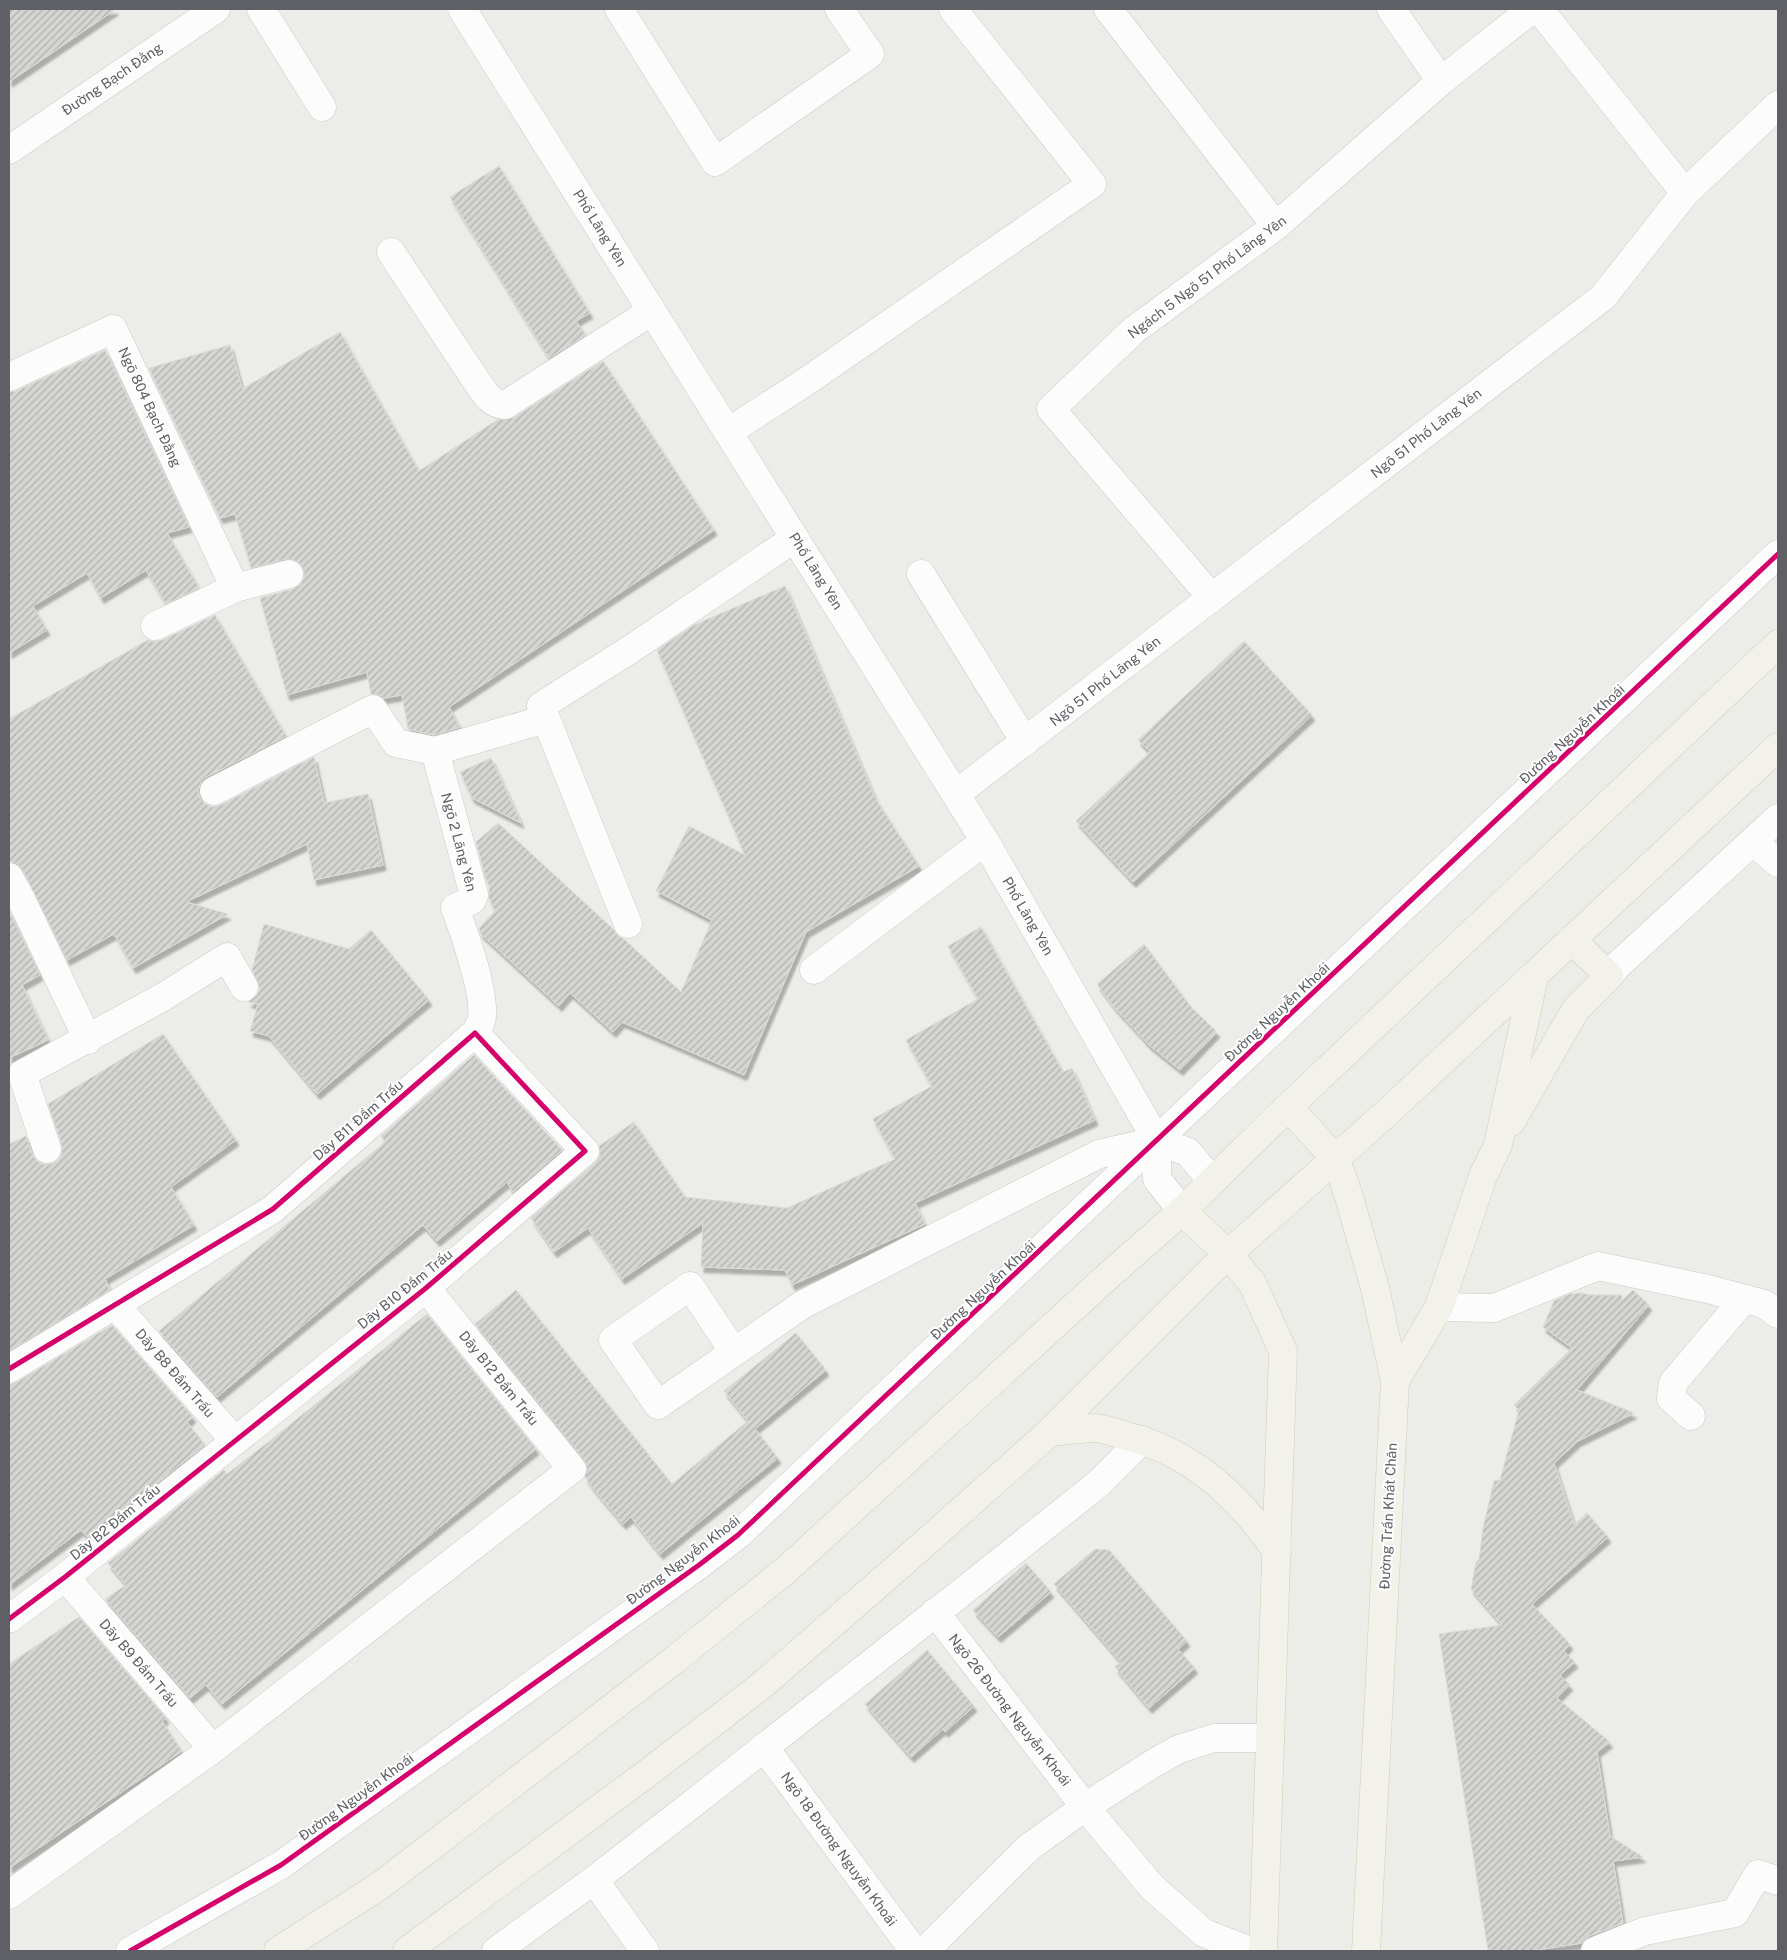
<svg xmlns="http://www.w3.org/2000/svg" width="1787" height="1960" viewBox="0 0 1787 1960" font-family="'Public Sans',sans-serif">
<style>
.building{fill:url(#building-hatch);stroke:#dcdbd8;filter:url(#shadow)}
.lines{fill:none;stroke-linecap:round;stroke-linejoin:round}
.minor-casing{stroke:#cacac9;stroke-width:29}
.major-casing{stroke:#d2cdb9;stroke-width:29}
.minor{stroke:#fcfcfc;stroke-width:28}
.major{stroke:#f2f2ea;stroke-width:28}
.cycleway-casing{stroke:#fff;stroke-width:8}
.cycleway{stroke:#d6006c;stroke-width:5}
.labels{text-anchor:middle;stroke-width:4;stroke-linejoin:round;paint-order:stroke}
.street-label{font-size:14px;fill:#5e6065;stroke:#fff}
</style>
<defs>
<pattern id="building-hatch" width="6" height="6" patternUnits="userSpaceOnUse" patternTransform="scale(1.25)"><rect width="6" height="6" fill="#d5d5d2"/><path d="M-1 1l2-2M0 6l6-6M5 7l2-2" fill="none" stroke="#b0b0ae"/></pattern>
<filter id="shadow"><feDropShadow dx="3" dy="5.5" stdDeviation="1" flood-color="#0004"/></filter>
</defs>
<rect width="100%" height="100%" fill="#ecece8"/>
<g class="building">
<polygon points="9,9 116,9 9,82"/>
<polygon points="499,166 590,313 576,321 586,335 549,358 450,197"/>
<polygon points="340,332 419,471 497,420 513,418 603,361 714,530 449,707 460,727 434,735 408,729 402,695 384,698 380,695 371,694 367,672 287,695 260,598 293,589 300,585 304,578 304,570 300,563 293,559 285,559 251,568 235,514 220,518 149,368 230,345 242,389"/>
<polygon points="105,350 189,527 167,533 199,588 166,604 146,570 101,598 87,573 33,606 47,630 9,653 9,392 16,391"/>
<polygon points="785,586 875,798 919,866 806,932 744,1075 622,1022 613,1032 570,993 559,1006 481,934 479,928 495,911 489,899 489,889 490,888 485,876 476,842 498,823 613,929 618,936 624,939 681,992 712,920 656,891 689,826 745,855 657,650 694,625"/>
<polygon points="215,615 286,736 206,777 201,782 198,790 200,799 205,804 213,807 221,805 314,757 324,803 368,794 383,865 314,880 307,844 186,902 228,914 133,968 114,934 67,960 23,870 17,863 9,861 9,719 148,640 154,642 162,640"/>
<polygon points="1244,641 1312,715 1133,882 1076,821 1150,752 1138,740"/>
<polygon points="491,758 521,823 472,798 460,772"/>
<polygon points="9,910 40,975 22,985 48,1040 9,1058"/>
<polygon points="264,924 349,949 371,930 429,1000 317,1094 269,1036 250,1031 258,1004 248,1002 257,995 260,988 252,970"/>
<polygon points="981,927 1063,1072 1072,1068 1095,1120 915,1203 925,1224 792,1285 785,1270 701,1267 703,1223 622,1279 588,1228 554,1252 531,1218 595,1163 600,1155 599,1146 634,1122 685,1197 787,1208 895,1159 873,1119 932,1086 906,1040 978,999 948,946"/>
<polygon points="1144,944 1191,1007 1217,1032 1180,1070 1149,1045 1114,1007 1097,984"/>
<polygon points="163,1034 236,1140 171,1187 194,1225 105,1279 110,1290 9,1351 9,1144 26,1136 32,1154 37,1161 43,1164 51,1164 58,1160 62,1153 62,1145 48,1104"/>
<polygon points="474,1055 562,1150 513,1192 507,1182 437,1241 423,1225 217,1397 159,1331 385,1142 381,1136"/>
<polygon points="516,1290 672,1484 748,1421 724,1391 796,1333 826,1370 755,1429 778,1458 660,1554 631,1517 623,1524 592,1487 585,1477 587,1467 584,1459 475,1324"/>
<polygon points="1633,1290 1649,1305 1577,1390 1634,1413 1578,1441 1554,1463 1574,1525 1587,1513 1608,1537 1532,1604 1570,1644 1564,1651 1575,1662 1560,1675 1570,1685 1557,1698 1610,1742 1597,1752 1610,1836 1643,1857 1613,1861 1623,1923 1589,1936 1582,1943 1530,1951 1488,1951 1439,1634 1502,1625 1471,1589 1476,1562 1479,1559 1483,1528 1494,1481 1500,1480 1519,1410 1514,1405 1572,1348 1543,1327 1554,1301 1569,1294 1581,1293 1590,1295 1622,1295 1622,1300"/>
<polygon points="427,1314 536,1449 222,1704 206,1685 190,1698 105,1599 126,1585 108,1563 224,1470 227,1474 271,1440"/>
<polygon points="112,1325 193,1417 187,1422 205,1445 88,1538 81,1530 9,1585 9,1385 17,1382"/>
<polygon points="1095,1549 1109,1550 1187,1641 1178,1649 1195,1668 1149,1708 1115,1667 1121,1662 1054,1584"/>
<polygon points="1026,1563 1051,1592 998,1637 973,1610"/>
<polygon points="79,1617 166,1718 162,1721 182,1751 9,1868 9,1664"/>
<polygon points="927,1650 974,1706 945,1732 943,1729 911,1757 865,1704"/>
</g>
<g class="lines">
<defs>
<g id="minor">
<polyline points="261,9 322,107"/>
<polyline points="462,9 985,841 1157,1141 1157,1179 1182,1211"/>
<polyline points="619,9 715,162 870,54 839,9"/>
<polyline points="1108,9 1276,226"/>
<polyline points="1391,9 1441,81"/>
<polyline points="9,150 216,9"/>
<polyline points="1685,193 1778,105"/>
<path d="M391,252L475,379C484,391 489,404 505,405L652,311"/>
<polyline points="9,377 113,329 235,588"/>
<polyline points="728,432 807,381 1092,184 953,9"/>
<polyline points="921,574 1025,742"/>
<polyline points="1212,598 1051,409 1134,330 1276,226 1441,81 1532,9"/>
<polyline points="155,626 235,588 289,574"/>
<polyline points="214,791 373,709 396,743 435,751"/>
<polyline points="956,794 1603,297 1685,193 1539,9"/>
<polyline points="1753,842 1778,863"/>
<polyline points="9,877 21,899 88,1040"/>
<polyline points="628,924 541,706 634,647 795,538"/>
<polyline points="814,970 985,841"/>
<polyline points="1609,976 1618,965 1778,818"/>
<path d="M475,1033C477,1030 479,1026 481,1022C488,1000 464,931 455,908L472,900L474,895L435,751L546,719"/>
<polyline points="1157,1141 1188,1152 1212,1181"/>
<polyline points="47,1149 22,1074 163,997 227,957 244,987"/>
<polyline points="115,1305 235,1441"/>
<polyline points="1439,1307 1494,1308 1598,1266 1708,1289 1764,1304 1778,1314"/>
<polyline points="734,1352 690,1286 613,1340 658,1405 802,1305 1099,1154 1156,1141"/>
<polyline points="9,1369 273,1209 475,1033 585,1151 426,1288 65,1577 9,1619"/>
<polyline points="1691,1416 1671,1398 1673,1383 1744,1299"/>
<polyline points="65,1577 213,1749"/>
<polyline points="935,1612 1085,1807 1152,1887 1204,1933 1251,1951"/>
<polyline points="764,1747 914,1951"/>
<polyline points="594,1880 645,1951"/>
<polyline points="9,1895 213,1749 572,1469 426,1288"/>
<polyline points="130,1951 281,1865 699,1565 738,1535 1778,554"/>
<polyline points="496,1951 594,1880 691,1805 966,1589 1098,1484 1142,1440"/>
<polyline points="925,1951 1028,1848 1085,1807 1154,1763 1179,1749 1214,1738 1270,1738"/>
<polyline points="1595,1951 1645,1931 1735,1913 1758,1874 1778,1881"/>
</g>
<g id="major">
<polyline points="1288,1107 1336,1159 1349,1197 1375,1288 1395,1381 1366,1951"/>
<polyline points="1511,1122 1576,1009 1609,976 1572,940"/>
<polyline points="1182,1211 1228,1254 1252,1283 1283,1351 1263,1951"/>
<polyline points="1395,1381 1439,1307 1483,1176 1498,1145 1534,977"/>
<path d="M1050,1432C1065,1431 1081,1428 1096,1428C1106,1429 1116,1433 1126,1436C1192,1452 1240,1497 1277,1552"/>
<polyline points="278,1951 381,1885 673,1661 786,1570 1108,1276 1182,1211 1288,1107 1778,644"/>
<polyline points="407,1951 645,1775 761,1686 907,1559 1050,1432 1228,1254 1390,1110 1778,747"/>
</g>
</defs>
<use href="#minor" class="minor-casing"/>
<use href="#major" class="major-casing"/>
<use href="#minor" class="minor"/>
<use href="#major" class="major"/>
<defs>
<g id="cycleway">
<polyline points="9,1369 273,1209 475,1033 585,1151 426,1288 65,1577 9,1619"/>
<polyline points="130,1951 281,1865 699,1565 738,1535 1778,554"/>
</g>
</defs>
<use href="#cycleway" class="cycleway-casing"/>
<use href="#cycleway" class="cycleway"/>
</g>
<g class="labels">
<g class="street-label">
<text transform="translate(112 79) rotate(-34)" y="5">Đường Bạch Đằng</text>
<text transform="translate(600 228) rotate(58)" y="5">Phố Lãng Yên</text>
<text transform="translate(1207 277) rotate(-37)" y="5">Ngách 5 Ngõ 51 Phố Lãng Yên</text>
<text transform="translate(150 407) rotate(65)" y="5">Ngõ 804 Bạch Đằng</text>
<text transform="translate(1426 433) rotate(-38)" y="5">Ngõ 51 Phố Lãng Yên</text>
<text transform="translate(816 571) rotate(58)" y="5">Phố Lãng Yên</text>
<text transform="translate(1105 681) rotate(-38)" y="5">Ngõ 51 Phố Lãng Yên</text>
<text transform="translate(1572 734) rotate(-43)" y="5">Đường Nguyễn Khoái</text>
<text transform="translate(459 842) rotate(75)" y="5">Ngõ 2 Lãng Yên</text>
<text transform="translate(1028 916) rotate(60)" y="5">Phố Lãng Yên</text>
<text transform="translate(1277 1012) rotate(-43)" y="5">Đường Nguyễn Khoái</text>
<text transform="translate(358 1120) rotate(-41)" y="5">Dãy B11 Đầm Trấu</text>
<text transform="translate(405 1289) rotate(-39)" y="5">Dãy B10 Đầm Trấu</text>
<text transform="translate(983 1290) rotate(-43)" y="5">Đường Nguyễn Khoái</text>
<text transform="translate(175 1373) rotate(49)" y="5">Dãy B8 Đầm Trấu</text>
<text transform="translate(499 1378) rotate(51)" y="5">Dãy B12 Đầm Trấu</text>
<text transform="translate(1388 1516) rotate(-87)" y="5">Đường Trần Khát Chân</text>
<text transform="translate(115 1522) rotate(-39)" y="5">Dãy B2 Đầm Trấu</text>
<text transform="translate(683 1560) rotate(-37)" y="5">Đường Nguyễn Khoái</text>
<text transform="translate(139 1663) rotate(49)" y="5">Dãy B9 Đầm Trấu</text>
<text transform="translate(1010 1710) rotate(52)" y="5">Ngõ 26 Đường Nguyễn Khoái</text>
<text transform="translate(356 1797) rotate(-36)" y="5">Đường Nguyễn Khoái</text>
<text transform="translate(839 1849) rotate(54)" y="5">Ngõ 18 Đường Nguyễn Khoái</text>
</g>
</g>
<rect width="1787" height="1960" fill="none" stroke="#5e6065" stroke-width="20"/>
</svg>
